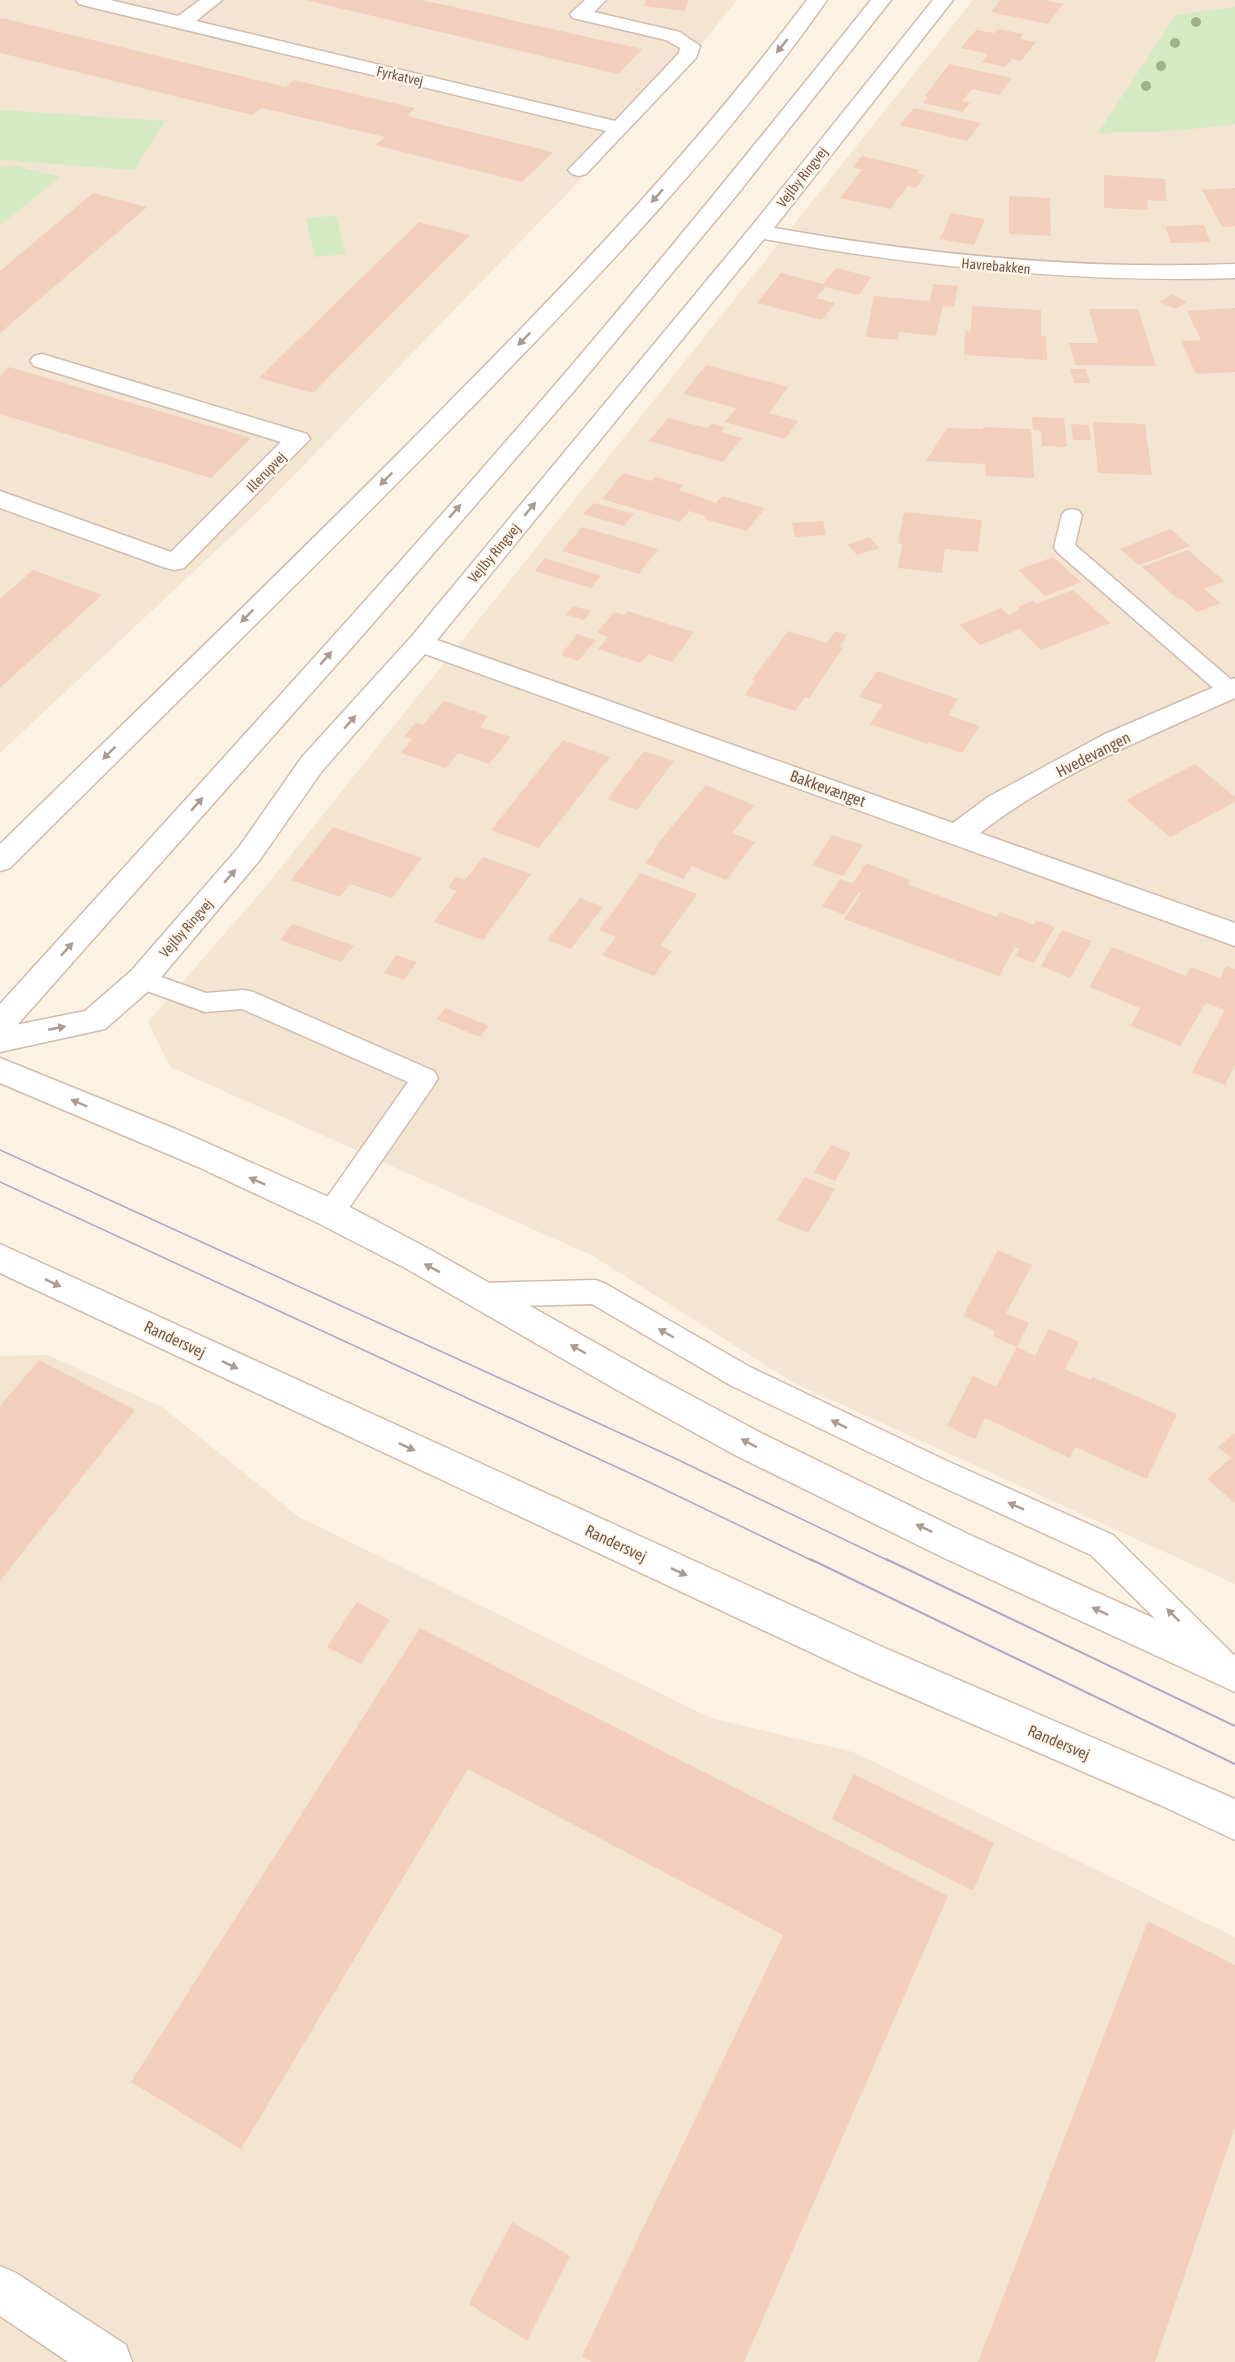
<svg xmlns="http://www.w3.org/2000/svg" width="1235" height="2362" viewBox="0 0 1235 2362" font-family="'Asap Condensed',sans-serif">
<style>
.residential{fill:#f4e4d2}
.green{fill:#d4eac3}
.building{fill:#f1cfbc}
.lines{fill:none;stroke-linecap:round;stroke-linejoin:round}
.lane-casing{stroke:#d0bcae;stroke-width:3}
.street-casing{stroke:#d0bcae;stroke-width:3}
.secondary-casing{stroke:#d2bbab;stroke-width:3}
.lane{fill:#fff;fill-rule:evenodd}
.street{fill:#fff;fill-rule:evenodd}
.secondary{fill:#fff;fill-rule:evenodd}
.tram-far1{stroke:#b4a3c5;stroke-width:1.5}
.tram{stroke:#b4a3c5;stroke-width:2}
.tree{fill:#a0b08b}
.oneway{fill:#ac9b92}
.labels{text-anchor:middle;stroke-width:4.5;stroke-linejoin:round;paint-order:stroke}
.far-street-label{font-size:14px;fill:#74584a;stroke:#fff6ea}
.street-label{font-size:16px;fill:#74584a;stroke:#fff6ea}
</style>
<rect width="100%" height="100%" fill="#fcf2e4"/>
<g class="residential">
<polygon points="0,0 737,0 651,107 266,504 0,753"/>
<polygon points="973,0 1235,0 1235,1584 794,1383 593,1256 170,1067 148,1022 267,885"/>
<polygon points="48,1355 162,1407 299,1517 711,1718 853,1752 1235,1937 1235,2362 0,2362 0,1356"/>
</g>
<g class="green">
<polygon points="1235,7 1235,124 1175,131 1098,133 1176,15"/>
<polygon points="0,110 165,121 134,170 0,160"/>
<polygon points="0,166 16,166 60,177 0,225"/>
<polygon points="336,215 346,254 315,257 306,219"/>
</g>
<g class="building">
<polygon points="305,0 422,0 642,49 618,74"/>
<polygon points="646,0 688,0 685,11 643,6"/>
<polygon points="1000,0 1045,0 1063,4 1048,24 991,12"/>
<polygon points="2,18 286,87 294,80 415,108 407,116 553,152 522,182 375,145 385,137 262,108 252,115 0,53 0,19"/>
<polygon points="998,29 1023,34 1020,39 1036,42 1021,61 1012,59 1005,67 982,62 988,54 961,48 976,30 994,33"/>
<polygon points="949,64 1012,78 999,95 972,89 962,101 970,103 963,112 923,103 928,97 925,96"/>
<polygon points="914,108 981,123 967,141 900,125"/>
<polygon points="862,156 920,170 917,173 926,175 915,188 908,186 890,209 840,198 862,170 875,174 853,167"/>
<polygon points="1104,175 1165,179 1166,201 1147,200 1148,210 1104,208"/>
<polygon points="1235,188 1235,226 1222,227 1202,190"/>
<polygon points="93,193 147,207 0,333 0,271"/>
<polygon points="1009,196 1050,198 1051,236 1009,234"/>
<polygon points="951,213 985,219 974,245 940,239"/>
<polygon points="419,222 470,235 313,393 259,378"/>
<polygon points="1204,225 1210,242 1171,243 1165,226"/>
<polygon points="836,268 872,277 859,295 825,287 816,298 835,303 822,320 757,303 781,273 823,284"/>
<polygon points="933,284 958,286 954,307 943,306 936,336 899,332 898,340 866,337 874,296 930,301"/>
<polygon points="1172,294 1187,302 1175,309 1160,302"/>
<polygon points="972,306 1041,310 1041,336 1046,336 1047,360 964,355 965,331 971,332"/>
<polygon points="1235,308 1235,372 1196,374 1181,341 1201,340 1187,311"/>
<polygon points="1089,309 1138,309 1156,366 1076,365 1069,343 1098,343"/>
<polygon points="706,365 788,387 769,413 798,421 785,439 725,422 736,408 683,394"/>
<polygon points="9,367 251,438 211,478 0,414 0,376"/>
<polygon points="1070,369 1086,369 1090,383 1074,383"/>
<polygon points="1032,417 1064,418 1067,447 1042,446 1041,431 1033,430"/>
<polygon points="668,418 707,428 711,423 725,427 721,432 742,438 723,462 649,441"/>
<polygon points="1093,422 1145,424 1152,475 1098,473"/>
<polygon points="1071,424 1089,425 1091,440 1073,440"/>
<polygon points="983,427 1031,429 1034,478 986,476 985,464 926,461 947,428 983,429"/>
<polygon points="623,473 651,481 655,477 683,485 679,490 716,503 722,496 765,508 747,531 704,519 706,516 689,511 680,522 602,499"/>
<polygon points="594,503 634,514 624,526 583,514"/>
<polygon points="904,512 982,520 978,552 945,549 942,573 898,568 902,544 898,543"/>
<polygon points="823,521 826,535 795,537 792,523"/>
<polygon points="582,527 658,549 639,574 562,551"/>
<polygon points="1170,529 1190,546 1139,565 1120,549"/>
<polygon points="869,537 879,548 857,555 848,545"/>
<polygon points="1188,550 1224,581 1204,589 1221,603 1197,612 1181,598 1178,599 1142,567"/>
<polygon points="1053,557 1081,582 1045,596 1018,570"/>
<polygon points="545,558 601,576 591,588 535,571"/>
<polygon points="33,570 102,595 0,688 0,599"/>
<polygon points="1073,590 1110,623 1041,650 1019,629 980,645 959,625 1001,608 1008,615 1020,610 1018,607 1033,601 1036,604"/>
<polygon points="573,606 591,611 584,620 566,615"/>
<polygon points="628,611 671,625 694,632 672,662 648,654 641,663 598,649 608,637 597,633 614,612 624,615"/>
<polygon points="788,631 827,643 835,631 847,635 839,647 843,648 809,698 805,697 795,711 745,695 755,681 752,680"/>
<polygon points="577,634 596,640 578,661 561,655"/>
<polygon points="877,671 958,699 948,715 980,726 962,753 929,742 928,744 870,724 883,705 859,697"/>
<polygon points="444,701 488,716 480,727 511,737 489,764 458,753 446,768 401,753 412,739 404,736 416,723 423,725"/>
<polygon points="563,740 610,757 539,848 491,830"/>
<polygon points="644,751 674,761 637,810 607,799"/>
<polygon points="1195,764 1235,797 1235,802 1170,837 1126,800"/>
<polygon points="706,785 754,805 732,833 755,842 726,880 692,866 683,879 645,863 655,851 653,850"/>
<polygon points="333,827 422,858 392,898 350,884 340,897 291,880"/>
<polygon points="832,835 863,845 843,876 812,865"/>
<polygon points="483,857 531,874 483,940 434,922 457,891 448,887 456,877 465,880"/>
<polygon points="866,863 910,880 907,884 997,917 1000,912 1034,925 1036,920 1055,927 1034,963 1015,956 1020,949 1015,947 999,976 844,919 861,893 859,892 844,915 822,906 840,879 853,883"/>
<polygon points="641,873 697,894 660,946 672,951 654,976 602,955 616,937 599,930"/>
<polygon points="580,898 603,907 571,949 547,940"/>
<polygon points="293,924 354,946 341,962 280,940"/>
<polygon points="1062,930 1092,941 1070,978 1041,966"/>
<polygon points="1112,947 1186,976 1191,967 1220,978 1226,966 1235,969 1235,1065 1225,1085 1192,1072 1225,1010 1206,1003 1180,1046 1131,1026 1140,1008 1089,987"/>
<polygon points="396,955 417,962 404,980 384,973"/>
<polygon points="445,1008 489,1026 480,1037 436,1019"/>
<polygon points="831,1145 851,1153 835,1181 814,1172"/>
<polygon points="805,1177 835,1189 808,1233 777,1220"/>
<polygon points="998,1250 1032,1265 1006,1313 1029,1323 1017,1347 1035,1356 1049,1329 1079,1342 1065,1369 1091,1380 1092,1377 1177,1414 1147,1479 1075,1447 1070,1458 985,1418 975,1439 947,1426 973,1376 996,1387 1017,1347 993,1336 995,1331 963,1316"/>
<polygon points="39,1360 135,1410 0,1581 0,1406"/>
<polygon points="1235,1433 1235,1503 1207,1479 1231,1458 1218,1447"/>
<polygon points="357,1602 390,1620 361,1664 327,1647"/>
<polygon points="420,1628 948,1896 744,2362 592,2362 582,2356 783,1935 468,1769 241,2149 131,2082"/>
<polygon points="854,1774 994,1843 973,1891 832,1819"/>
<polygon points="1148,1921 1235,1965 1235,2127 1155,2362 978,2362"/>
<polygon points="512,2222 570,2256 527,2341 469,2304"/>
</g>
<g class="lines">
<defs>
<g id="lane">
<polygon points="1072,509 1079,511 1082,515 1075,545 1235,683 1235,694 1228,696 1220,694 1057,552 1054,547 1062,515 1065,511"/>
<polygon points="142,970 206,993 244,990 253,992 434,1071 438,1078 434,1085 340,1221 330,1224 320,1221 316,1213 408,1082 242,1009 205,1012 133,986 129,979 133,972"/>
<polygon points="596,1280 606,1284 750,1367 947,1461 1113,1535 1231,1652 1235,1660 1231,1672 1220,1677 1209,1672 1091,1555 925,1479 730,1385 592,1304 484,1307 474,1303 470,1295 474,1287 484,1283"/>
</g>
<g id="street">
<polygon points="76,0 110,0 178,16 200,0 222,0 196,21 615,121 679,53 680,48 666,40 573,18 570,14 585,0 606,0 594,12 680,32 700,46 696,58 586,174 579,176 572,174 568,170 606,131 86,6 79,4"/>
<path d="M933,0H953L774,228C927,255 1079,270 1235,264V278C1076,283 921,267 764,239L437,640L953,823L988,797L1105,734L1235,678V698C1150,736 1054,775 980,833L1235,923V946L425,654L322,771L259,861L153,987L105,1029L0,1052V1028L85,1011L131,971L239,847L302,757L411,637L751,227Z"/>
<polygon points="42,354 307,434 310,439 184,568 175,570 166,568 0,508 0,491 171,552 281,442 34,366 30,361 34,356"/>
<polygon points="0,2266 16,2273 126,2345 132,2362 68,2362 0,2316"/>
</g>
<g id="secondary">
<path d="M807,0H827C726,144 603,272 481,398C326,557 167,711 10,868L0,871V844C151,696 304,550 452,399C578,272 700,143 807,0Z"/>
<path d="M871,0H891L736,196L580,384L369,628L11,1032L0,1036V1004C190,794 382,586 566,372C670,250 771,125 871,0Z"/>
<polygon points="0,1058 178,1130 342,1203 431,1250 649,1373 761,1433 968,1534 1235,1655 1235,1692 942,1557 735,1455 624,1394 407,1269 318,1223 196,1166 0,1083"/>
<polygon points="0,1244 887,1649 1235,1799 1235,1840 1160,1805 859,1675 0,1273"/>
</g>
</defs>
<use href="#lane" class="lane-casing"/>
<use href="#street" class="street-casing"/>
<use href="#secondary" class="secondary-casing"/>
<use href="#lane" class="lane"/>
<use href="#street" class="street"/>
<use href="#secondary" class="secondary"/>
<g class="tram-far1">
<polyline points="0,1150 668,1455 889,1561"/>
<polyline points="0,1182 651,1483 813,1561"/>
</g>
<g class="tram">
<polyline points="810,1559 1235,1764"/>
<polyline points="886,1559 1235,1726"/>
</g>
</g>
<g class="tree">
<circle cx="1196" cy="22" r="5"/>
<circle cx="1175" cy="43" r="5"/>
<circle cx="1161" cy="66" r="5"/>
<circle cx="1146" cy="86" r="5"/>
</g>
<defs><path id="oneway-solid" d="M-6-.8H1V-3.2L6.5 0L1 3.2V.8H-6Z" transform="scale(1.5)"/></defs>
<g class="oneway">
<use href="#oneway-solid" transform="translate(782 46) rotate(129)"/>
<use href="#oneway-solid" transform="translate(657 196) rotate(132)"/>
<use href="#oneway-solid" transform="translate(524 339) rotate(134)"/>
<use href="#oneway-solid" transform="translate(386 479) rotate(135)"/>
<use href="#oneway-solid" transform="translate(530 509) rotate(-50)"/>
<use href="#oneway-solid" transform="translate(455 511) rotate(-49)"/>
<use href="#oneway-solid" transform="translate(247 616) rotate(135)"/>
<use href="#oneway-solid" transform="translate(326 658) rotate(-49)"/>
<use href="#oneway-solid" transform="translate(350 722) rotate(-49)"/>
<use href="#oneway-solid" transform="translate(109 753) rotate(135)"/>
<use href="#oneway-solid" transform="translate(197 804) rotate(-49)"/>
<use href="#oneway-solid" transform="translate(230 876) rotate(-49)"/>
<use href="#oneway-solid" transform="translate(67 949) rotate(-48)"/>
<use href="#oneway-solid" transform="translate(57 1028) rotate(-11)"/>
<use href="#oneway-solid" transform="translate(79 1103) rotate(-157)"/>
<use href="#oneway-solid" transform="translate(257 1181) rotate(-156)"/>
<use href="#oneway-solid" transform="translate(432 1268) rotate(-152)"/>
<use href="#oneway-solid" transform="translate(53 1283) rotate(25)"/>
<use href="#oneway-solid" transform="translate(666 1333) rotate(-150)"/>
<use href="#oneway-solid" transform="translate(578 1349) rotate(-150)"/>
<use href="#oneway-solid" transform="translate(230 1365) rotate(25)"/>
<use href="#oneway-solid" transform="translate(839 1424) rotate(-154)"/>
<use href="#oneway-solid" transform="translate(749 1443) rotate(-153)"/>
<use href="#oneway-solid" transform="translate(407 1447) rotate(25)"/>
<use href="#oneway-solid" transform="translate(1016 1506) rotate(-156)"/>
<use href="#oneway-solid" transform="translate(924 1528) rotate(-155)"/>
<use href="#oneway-solid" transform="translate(679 1572) rotate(25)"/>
<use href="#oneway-solid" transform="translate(1100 1611) rotate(-155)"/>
<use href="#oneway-solid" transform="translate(1173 1615) rotate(-135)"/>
</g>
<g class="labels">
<g class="far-street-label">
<text transform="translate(400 76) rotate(13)" y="5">Fyrkatvej</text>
<text transform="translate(802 177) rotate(-52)" y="5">Vejlby Ringvej</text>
<text transform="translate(996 266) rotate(5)" y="5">Havrebakken</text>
<text transform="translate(266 472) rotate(-46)" y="5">Illerupvej</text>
<text transform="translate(494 553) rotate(-50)" y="5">Vejlby Ringvej</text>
<text transform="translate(186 928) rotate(-49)" y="5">Vejlby Ringvej</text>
</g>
<g class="street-label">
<text transform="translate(1093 754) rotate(-27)" y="6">Hvedevangen</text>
<text transform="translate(828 788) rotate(20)" y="6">Bakkevænget</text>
<text transform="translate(175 1339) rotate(25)" y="6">Randersvej</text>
<text transform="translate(616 1543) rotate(25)" y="6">Randersvej</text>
<text transform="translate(1059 1742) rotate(23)" y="6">Randersvej</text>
</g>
</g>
</svg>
